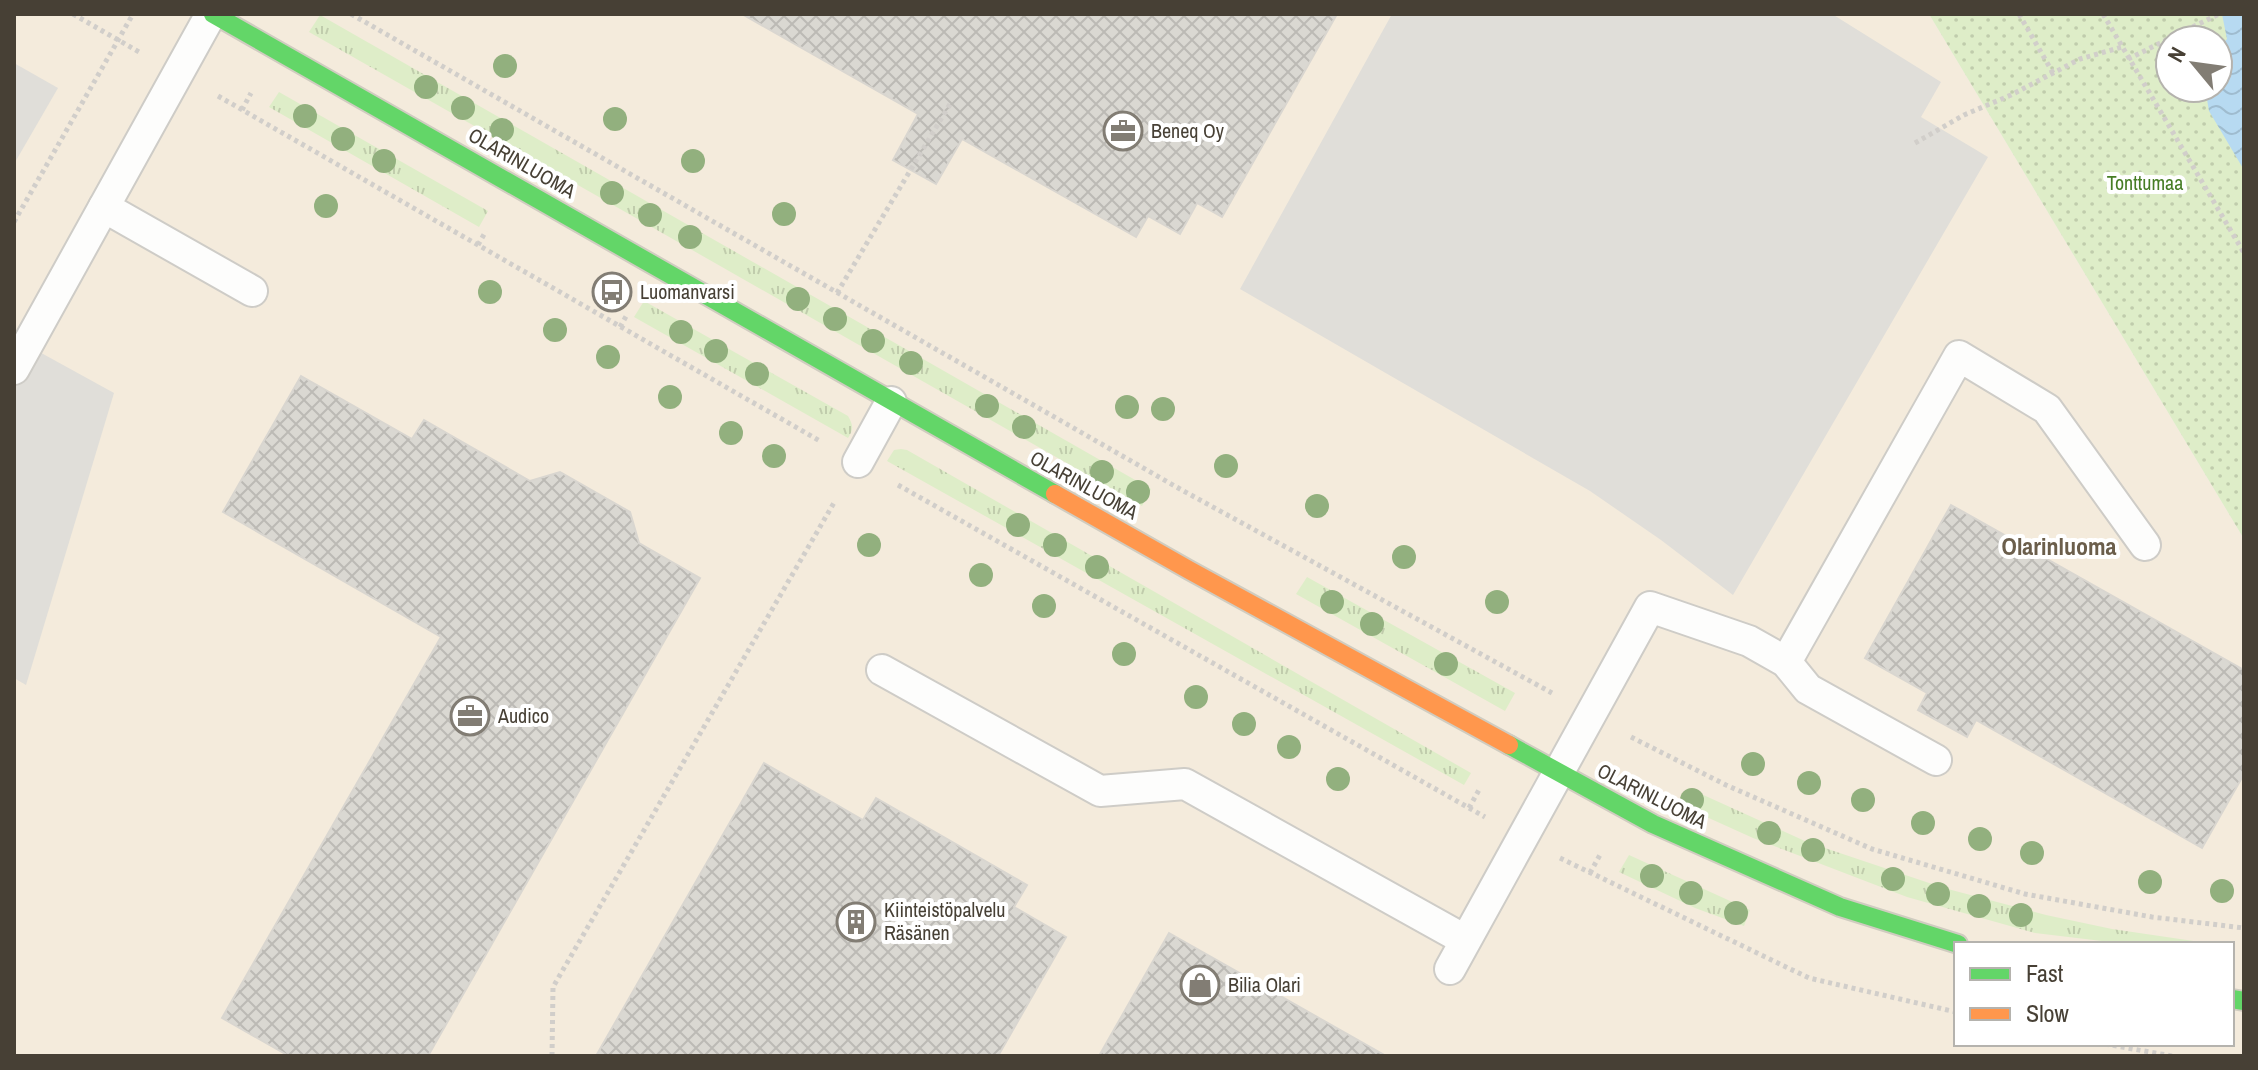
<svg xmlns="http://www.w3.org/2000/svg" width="2258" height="1070" viewBox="0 0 2258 1070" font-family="'Archivo Narrow',sans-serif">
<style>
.commercial{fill:#f4ebdc;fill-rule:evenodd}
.grass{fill:url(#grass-tufts)}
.park{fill:url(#park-dots);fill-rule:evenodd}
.parking{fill:#e0ded9}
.water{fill:url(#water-waves)}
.building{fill:url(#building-cross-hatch);stroke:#d9d6d0;stroke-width:2}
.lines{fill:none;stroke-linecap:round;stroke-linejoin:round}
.lane-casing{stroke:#ceccc7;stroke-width:34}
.fast-casing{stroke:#d0ccc0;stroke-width:22}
.slow-casing{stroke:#d0ccc0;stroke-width:22}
.path{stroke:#d1ceca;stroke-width:5;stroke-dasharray:4 4;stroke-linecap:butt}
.lane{stroke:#fdfdfc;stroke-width:30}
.fast{stroke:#63d668;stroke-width:18}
.slow{stroke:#ff974d;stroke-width:18}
.tree{fill:#92b07e}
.labels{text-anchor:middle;stroke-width:8;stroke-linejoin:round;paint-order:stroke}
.poi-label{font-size:20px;fill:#474035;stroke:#fff;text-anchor:start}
.street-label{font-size:20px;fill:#474035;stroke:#fff}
.park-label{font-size:20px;fill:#467d25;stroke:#fff}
.quarter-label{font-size:24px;font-weight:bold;fill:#6b5e4b;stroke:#fff}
</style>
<defs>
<pattern id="grass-tufts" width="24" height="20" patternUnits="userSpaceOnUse" patternTransform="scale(2)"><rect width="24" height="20" fill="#deedc8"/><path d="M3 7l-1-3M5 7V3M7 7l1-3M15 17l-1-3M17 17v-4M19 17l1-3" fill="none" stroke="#c0ccac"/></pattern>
<pattern id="park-dots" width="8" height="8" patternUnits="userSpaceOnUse" patternTransform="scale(2)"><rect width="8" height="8" fill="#deedc8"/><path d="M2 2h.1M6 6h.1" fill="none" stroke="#c0ccac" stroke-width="1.8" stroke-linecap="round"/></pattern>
<pattern id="water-waves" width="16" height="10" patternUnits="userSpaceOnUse" patternTransform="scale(2)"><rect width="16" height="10" fill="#b7daf1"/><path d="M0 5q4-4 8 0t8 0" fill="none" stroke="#9fbccf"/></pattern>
<pattern id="building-cross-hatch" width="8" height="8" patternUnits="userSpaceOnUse" patternTransform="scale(2)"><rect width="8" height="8" fill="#dad8d2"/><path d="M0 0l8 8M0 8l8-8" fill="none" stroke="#bcbab5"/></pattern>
</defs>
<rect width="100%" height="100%" fill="#f0efea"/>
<path class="commercial" d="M14,14H1929L2244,539V1056H14ZM1956,944H2232V1044H1956Z"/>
<g class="grass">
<polygon points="320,15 1151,489 1142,506 309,32"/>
<polygon points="279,92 488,211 479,227 269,107"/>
<path d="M644,301L848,416C853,425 854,429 848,438L634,317Z"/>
<polygon points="901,449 907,450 1471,773 1464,785 887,461 894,450"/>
<polygon points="1307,577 1515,693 1505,711 1296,594"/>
<polygon points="1688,788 1807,842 1944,888 2046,915 2112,929 2214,944 2127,944 2035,933 1907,897 1753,838 1680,805"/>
<polygon points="1629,855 1750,910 1744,926 1695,908 1619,872"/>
</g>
<path class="park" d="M1929,14H2244V539ZM2170,40H2218V88H2170Z"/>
<g class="parking">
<polygon points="1392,14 1832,14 1941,82 1921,117 1988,157 1733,595 1661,540 1590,491 1240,289"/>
<polygon points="14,63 58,88 14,164"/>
<polygon points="14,338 114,393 26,685 14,678"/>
</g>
<polygon class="water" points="2222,14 2244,14 2244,170 2209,111 2205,88 2218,88 2218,49 2227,39"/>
<g class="building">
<polygon points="742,14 1337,14 1222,217 1197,203 1180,234 1148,216 1136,237 962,139 936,184 893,160 918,114"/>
<polygon points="301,376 412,439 424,420 530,481 560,472 630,512 639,543 700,578 428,1056 289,1056 222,1018 441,637 223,512"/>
<polygon points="1951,505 2244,670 2244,774 2202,848 1976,720 1967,737 1918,710 1927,693 1865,658"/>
<polygon points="764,763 863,820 876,798 1027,885 1014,907 1066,937 998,1056 596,1056"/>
<polygon points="1169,933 1386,1056 1099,1056"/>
</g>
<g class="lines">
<defs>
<g id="lane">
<polyline points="104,207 252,291"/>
<polyline points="14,369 211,14"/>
<polyline points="858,462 891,402"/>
<polyline points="1786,662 1959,356 2047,409 2145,545"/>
<polyline points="882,670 1100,791 1185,784 1465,940"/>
<polyline points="1450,969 1650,607 1749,641 1786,662 1808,689 1936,760"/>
</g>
<g id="fast">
<polyline points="213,14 1055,494"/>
<polyline points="1509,745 1653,824 1840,907 1958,944"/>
<polyline points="2232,999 2244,1001"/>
</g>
<polyline id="slow" points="1055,494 1189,570 1509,745"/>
</defs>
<use href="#lane" class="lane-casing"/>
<use href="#fast" class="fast-casing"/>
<use href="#slow" class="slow-casing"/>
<g class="path">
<polyline points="73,14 139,52"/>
<polyline points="351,14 1180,489 1552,693"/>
<polyline points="2019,14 2053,73"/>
<polyline points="2103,14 2244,253"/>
<polyline points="2128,59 2219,14"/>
<polyline points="218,96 820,441"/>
<polyline points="242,110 251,93"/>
<polyline points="1915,143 1964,115 2011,95 2080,59 2122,47"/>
<polyline points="14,222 133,14"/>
<polyline points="478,245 486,231"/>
<polyline points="837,293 950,104"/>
<polyline points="620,327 628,313"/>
<polyline points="898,485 1485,817"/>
<polyline points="1631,737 1726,785 1872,849 2025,894 2152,917 2244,928"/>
<polyline points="1469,808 1480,788"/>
<polyline points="1560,858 1809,978 1956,1012"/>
<polyline points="1590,873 1601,853"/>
<polyline points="2105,1044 2172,1056"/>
<polyline points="552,1056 553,987 835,501"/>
</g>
<use href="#lane" class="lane"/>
<use href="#fast" class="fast"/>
<use href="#slow" class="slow"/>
</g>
<g class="tree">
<circle cx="505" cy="66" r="12"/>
<circle cx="426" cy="87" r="12"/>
<circle cx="463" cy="108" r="12"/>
<circle cx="305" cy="116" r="12"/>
<circle cx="615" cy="119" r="12"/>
<circle cx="502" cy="130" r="12"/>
<circle cx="343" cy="139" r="12"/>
<circle cx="384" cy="161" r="12"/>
<circle cx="693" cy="161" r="12"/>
<circle cx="612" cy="193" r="12"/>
<circle cx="326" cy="206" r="12"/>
<circle cx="784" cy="214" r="12"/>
<circle cx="650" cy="215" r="12"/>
<circle cx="690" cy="237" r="12"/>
<circle cx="490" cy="292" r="12"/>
<circle cx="798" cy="299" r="12"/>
<circle cx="835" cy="319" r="12"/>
<circle cx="555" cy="330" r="12"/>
<circle cx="681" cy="332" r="12"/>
<circle cx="873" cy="341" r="12"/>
<circle cx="716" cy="351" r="12"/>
<circle cx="608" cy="357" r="12"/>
<circle cx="911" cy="363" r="12"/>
<circle cx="757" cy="374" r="12"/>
<circle cx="670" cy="397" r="12"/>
<circle cx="987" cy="406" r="12"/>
<circle cx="1127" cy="407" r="12"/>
<circle cx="1163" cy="409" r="12"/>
<circle cx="1024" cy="427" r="12"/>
<circle cx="731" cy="433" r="12"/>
<circle cx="774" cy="456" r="12"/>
<circle cx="1226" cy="466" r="12"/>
<circle cx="1102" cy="472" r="12"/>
<circle cx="1138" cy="492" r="12"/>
<circle cx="1317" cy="506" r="12"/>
<circle cx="1018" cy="525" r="12"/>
<circle cx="869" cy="545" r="12"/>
<circle cx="1055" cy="545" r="12"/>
<circle cx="1404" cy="557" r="12"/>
<circle cx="1097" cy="567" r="12"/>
<circle cx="981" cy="575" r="12"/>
<circle cx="1332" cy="602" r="12"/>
<circle cx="1497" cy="602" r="12"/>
<circle cx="1044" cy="606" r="12"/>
<circle cx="1372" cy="624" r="12"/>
<circle cx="1124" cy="654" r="12"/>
<circle cx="1446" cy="664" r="12"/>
<circle cx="1196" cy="697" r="12"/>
<circle cx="1244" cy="724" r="12"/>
<circle cx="1289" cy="747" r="12"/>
<circle cx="1753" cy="764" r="12"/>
<circle cx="1338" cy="779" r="12"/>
<circle cx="1809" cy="783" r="12"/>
<circle cx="1692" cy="800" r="12"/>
<circle cx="1863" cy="800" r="12"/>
<circle cx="1923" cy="823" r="12"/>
<circle cx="1769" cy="833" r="12"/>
<circle cx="1980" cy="839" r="12"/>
<circle cx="1813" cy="850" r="12"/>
<circle cx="2032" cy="853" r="12"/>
<circle cx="1652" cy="876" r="12"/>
<circle cx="1893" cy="879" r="12"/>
<circle cx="2150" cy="882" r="12"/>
<circle cx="2222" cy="891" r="12"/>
<circle cx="1691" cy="893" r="12"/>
<circle cx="1938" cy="894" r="12"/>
<circle cx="1979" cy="906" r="12"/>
<circle cx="1736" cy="913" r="12"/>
<circle cx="2021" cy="915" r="12"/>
</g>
<defs>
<symbol id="office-ring" viewBox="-11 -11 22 22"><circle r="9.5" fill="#fff" stroke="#827d74" stroke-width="1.5"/><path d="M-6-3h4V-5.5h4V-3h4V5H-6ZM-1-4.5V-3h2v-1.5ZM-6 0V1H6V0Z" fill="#827d74"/></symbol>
<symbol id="bus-ring" viewBox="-11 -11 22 22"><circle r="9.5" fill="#fff" stroke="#827d74" stroke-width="1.5"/><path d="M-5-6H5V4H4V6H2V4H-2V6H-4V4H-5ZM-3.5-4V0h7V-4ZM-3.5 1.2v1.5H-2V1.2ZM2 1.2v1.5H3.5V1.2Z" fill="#827d74"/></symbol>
<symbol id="building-ring" viewBox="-11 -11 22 22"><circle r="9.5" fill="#fff" stroke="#827d74" stroke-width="1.5"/><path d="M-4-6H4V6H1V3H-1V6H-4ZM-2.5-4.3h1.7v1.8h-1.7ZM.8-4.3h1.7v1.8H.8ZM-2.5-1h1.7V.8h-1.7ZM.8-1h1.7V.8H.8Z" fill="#827d74"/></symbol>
<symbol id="shop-ring" viewBox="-11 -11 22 22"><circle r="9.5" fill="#fff" stroke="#827d74" stroke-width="1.5"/><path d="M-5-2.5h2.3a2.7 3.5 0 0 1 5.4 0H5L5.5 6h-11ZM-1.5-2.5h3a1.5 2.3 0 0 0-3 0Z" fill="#827d74"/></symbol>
</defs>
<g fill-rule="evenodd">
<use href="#office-ring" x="1101" y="109" width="44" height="44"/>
<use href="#bus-ring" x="590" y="270" width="44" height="44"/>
<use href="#office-ring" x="448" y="694" width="44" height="44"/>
<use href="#building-ring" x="834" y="900" width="44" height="44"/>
<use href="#shop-ring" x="1178" y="963" width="44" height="44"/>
</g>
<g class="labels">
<g class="poi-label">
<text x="1151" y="138">Beneq Oy</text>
<text x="640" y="299">Luomanvarsi</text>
<text x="498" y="723">Audico</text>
<text x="884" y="917">Kiinteistöpalvelu<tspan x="884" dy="23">Räsänen</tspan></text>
<text x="1228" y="992">Bilia Olari</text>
</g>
<g class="street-label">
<text transform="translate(522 163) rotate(30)" y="7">OLARINLUOMA</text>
<text transform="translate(1084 485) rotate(29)" y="7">OLARINLUOMA</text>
<text transform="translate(1652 796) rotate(27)" y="7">OLARINLUOMA</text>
</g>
<g class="park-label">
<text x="2145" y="190">Tonttumaa</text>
</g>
<g class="quarter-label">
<text x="2059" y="555">Olarinluoma</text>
</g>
</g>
<rect width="2258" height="1070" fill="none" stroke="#474035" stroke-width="32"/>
<rect x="1954" y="942" width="280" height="104" fill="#ffffff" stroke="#b5b3ae" stroke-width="2"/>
<rect x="1970" y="968" width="40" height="12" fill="#63d668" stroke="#b5b3ae" stroke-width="2"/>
<text x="2026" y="982" font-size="24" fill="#474035">Fast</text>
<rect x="1970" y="1008" width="40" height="12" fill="#ff974d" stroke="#b5b3ae" stroke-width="2"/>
<text x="2026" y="1022" font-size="24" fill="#474035">Slow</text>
<g transform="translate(2194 64) rotate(299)"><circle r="38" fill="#ffffff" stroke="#b5b3ae" stroke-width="2"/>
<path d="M0-6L14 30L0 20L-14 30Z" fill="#827d74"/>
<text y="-12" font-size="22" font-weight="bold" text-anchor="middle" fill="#474035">N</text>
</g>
</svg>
